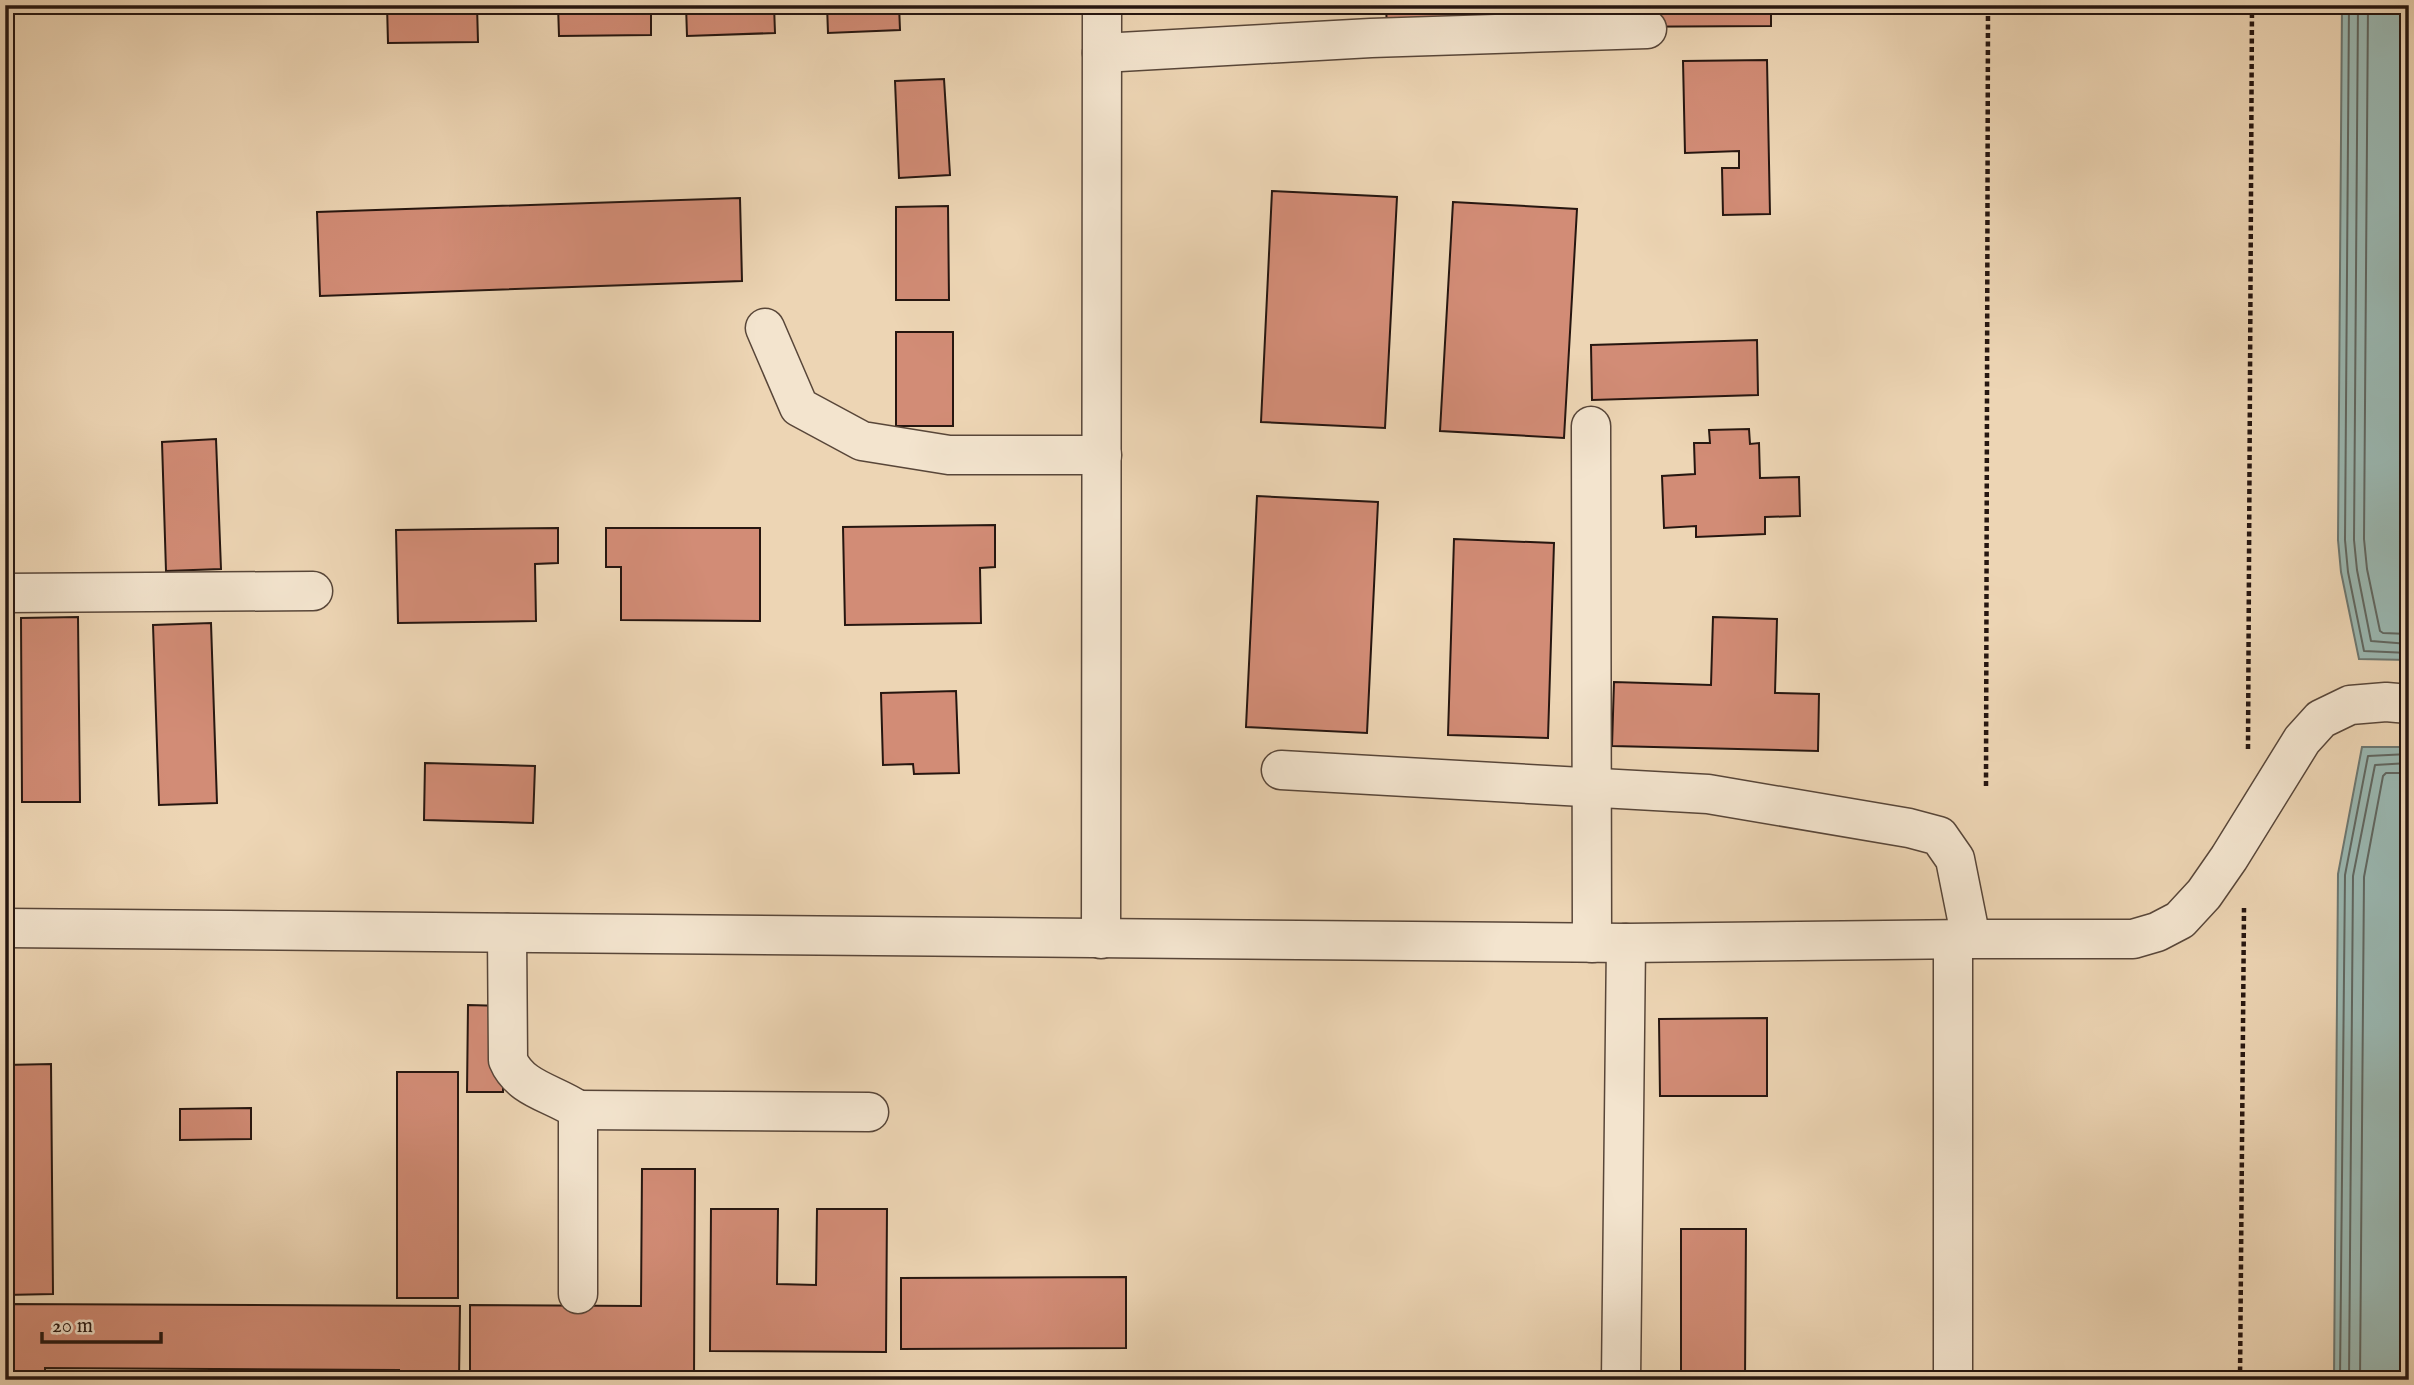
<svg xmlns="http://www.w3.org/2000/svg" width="2414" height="1385" viewBox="0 0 2414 1385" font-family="'IM FELL English',serif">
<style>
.water{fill:#9ab8b2;stroke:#6c7771;stroke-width:2}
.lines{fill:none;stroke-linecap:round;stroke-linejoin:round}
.shore{stroke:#606761;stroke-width:2}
.building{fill:#d28c76;stroke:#261610;stroke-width:2}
.minor-casing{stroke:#584639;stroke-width:41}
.path{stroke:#261610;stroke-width:4.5;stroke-dasharray:5 3.5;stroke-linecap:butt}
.minor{stroke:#f3e4ce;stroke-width:38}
</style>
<rect width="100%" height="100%" fill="#edd5b4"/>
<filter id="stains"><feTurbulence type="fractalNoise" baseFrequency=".00286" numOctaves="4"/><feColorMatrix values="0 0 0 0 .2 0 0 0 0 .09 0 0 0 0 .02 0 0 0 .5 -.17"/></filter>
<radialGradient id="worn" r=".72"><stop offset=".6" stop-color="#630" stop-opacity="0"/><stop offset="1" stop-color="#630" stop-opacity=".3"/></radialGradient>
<g class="water">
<polygon points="2342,5 2409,5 2409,660 2359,659 2341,572 2338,540"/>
<polygon points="2362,747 2409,747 2409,1380 2334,1380 2338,874"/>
</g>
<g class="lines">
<g class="shore">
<polyline points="2349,5 2345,540 2348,572 2364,651 2409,653"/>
<polyline points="2358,5 2354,540 2357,570 2371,641 2409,644"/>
<polyline points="2368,5 2364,539 2367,569 2380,631 2383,633 2409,634"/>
<polyline points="2340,1380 2345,875 2368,756 2409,754"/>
<polyline points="2349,1380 2353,876 2375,765 2409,763"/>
<polyline points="2360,1380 2364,877 2383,776 2386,773 2409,773"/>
</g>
</g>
<g class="building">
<polygon points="387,5 477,5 478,42 388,43"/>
<polygon points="558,5 651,5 651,35 559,36"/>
<polygon points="686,5 774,5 775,33 687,36"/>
<polygon points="827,5 899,5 900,30 828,33"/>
<polygon points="1386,5 1564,5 1565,26 1387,29"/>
<polygon points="1587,5 1771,5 1771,26 1587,27"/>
<polygon points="1767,60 1770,214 1723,215 1722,168 1739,168 1739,151 1685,153 1683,61"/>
<polygon points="944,79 950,175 899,178 895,81"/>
<polygon points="1272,191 1397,197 1385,428 1261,422"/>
<polygon points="740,198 742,281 320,296 317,212"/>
<polygon points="1453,202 1577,209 1564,438 1440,431"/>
<polygon points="948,206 949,300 896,300 896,207"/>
<rect x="896" y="332" width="57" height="94"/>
<polygon points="1757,340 1758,395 1592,400 1591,345"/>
<polygon points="1749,429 1750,444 1759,443 1760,478 1799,477 1800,516 1765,517 1765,534 1696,537 1696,526 1664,528 1662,476 1695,474 1694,443 1710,443 1709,430"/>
<polygon points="216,439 221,569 166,571 162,442"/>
<polygon points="1257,496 1378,502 1367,733 1246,727"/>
<polygon points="995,525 995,567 980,568 981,623 845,625 843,527"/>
<polygon points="558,528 558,563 535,564 536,621 398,623 396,530"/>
<polygon points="606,528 760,528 760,621 621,620 621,567 606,567"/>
<polygon points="1454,539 1554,543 1548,738 1448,735"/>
<polygon points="78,617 80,802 22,802 21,618"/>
<polygon points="1713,617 1777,619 1775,693 1819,694 1818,751 1612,746 1614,682 1711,685"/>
<polygon points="211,623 217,803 159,805 153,625"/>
<polygon points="956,691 959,773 914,774 913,764 883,765 881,693"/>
<polygon points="425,763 535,766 533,823 424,820"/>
<polygon points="468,1005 504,1006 503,1092 467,1092"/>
<polygon points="1767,1018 1767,1096 1660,1096 1659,1019"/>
<polygon points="51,1064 53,1294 5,1295 5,1065"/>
<rect x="397" y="1072" width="61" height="226"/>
<polygon points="251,1108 251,1139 180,1140 180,1109"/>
<polygon points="642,1169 695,1169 694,1380 470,1380 470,1305 641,1306"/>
<polygon points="711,1209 778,1209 777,1284 816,1285 817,1209 887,1209 886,1352 710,1351"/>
<polygon points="1681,1229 1746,1229 1745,1380 1681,1380"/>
<polygon points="1126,1277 1126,1348 901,1349 901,1278"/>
<polygon points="5,1304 460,1306 459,1380 399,1380 399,1370 45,1368 45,1380 5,1380"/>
</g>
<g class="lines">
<defs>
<g id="minor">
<polyline points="1102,53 1371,38 1647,29"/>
<polyline points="765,328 799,407 862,441 949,455 1102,455"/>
<polyline points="1591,426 1592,943"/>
<polyline points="5,593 313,591"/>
<polyline points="1281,770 1708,794 1909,828 1939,836 1955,859 1971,939"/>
<polyline points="5,928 1626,943 1971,939 2133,939 2157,932 2180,920 2204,894 2229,858 2302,740 2321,719 2350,705 2386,702 2409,704"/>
<path d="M507,933L508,1060C520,1089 553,1093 578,1110V1294"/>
<polyline points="1101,939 1102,5"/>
<polyline points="1953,939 1953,1380"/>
<polyline points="578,1110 869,1112"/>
<polyline points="1621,1380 1626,943"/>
</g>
</defs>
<use href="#minor" class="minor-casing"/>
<g class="path">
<polyline points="2248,749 2252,5"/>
<polyline points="1986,786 1988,5"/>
<polyline points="2240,1380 2244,908"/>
</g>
<use href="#minor" class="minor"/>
</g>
<rect width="2414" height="1385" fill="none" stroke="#edd5b4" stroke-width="28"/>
<rect x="7" y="7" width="2400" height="1371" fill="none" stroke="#261610" stroke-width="3.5"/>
<rect x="14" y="14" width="2386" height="1357" fill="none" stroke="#261610" stroke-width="2"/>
<path d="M42 1332v10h119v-10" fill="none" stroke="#261610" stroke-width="3.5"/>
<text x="52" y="1332" font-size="21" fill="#261610" stroke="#f3e4ce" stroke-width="5" paint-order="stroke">20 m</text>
<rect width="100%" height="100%" filter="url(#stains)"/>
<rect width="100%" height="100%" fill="url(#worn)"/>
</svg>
